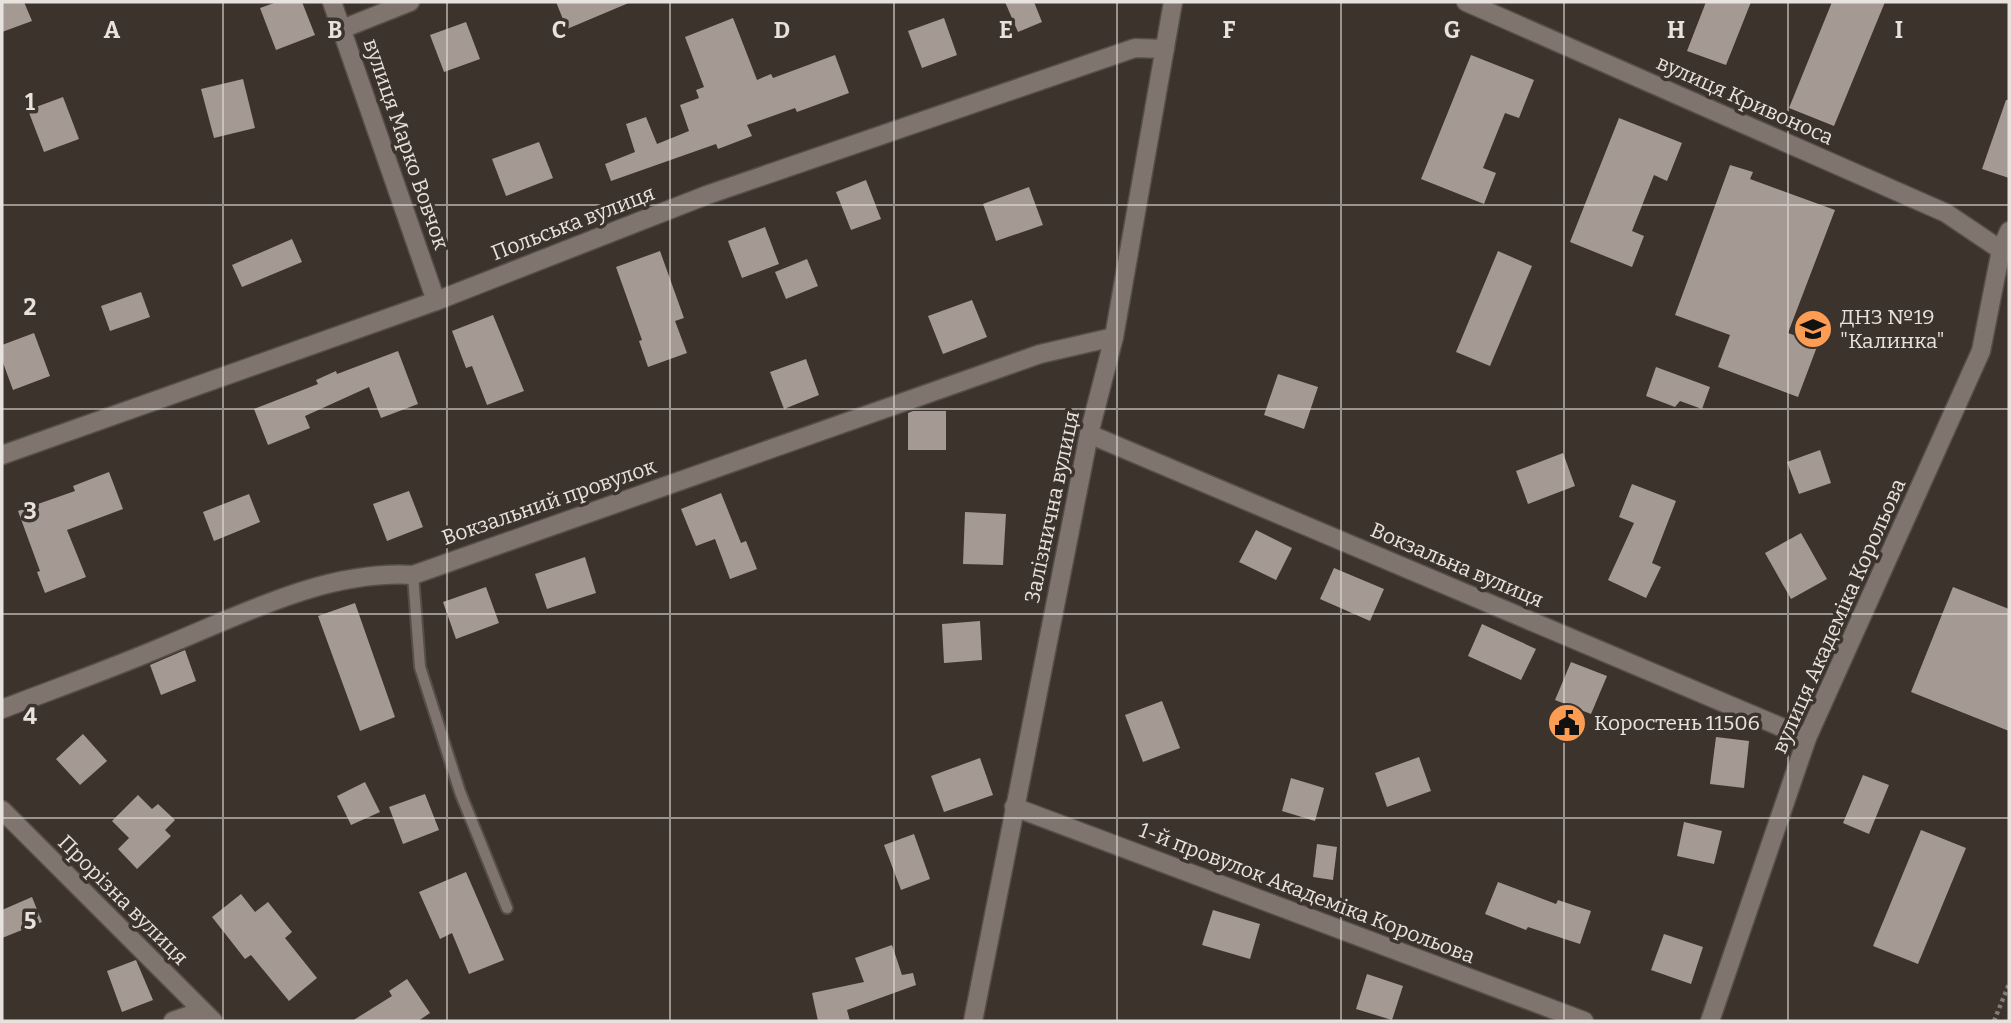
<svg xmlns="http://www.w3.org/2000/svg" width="2011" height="1023" viewBox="0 0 2011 1023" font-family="Bitter,serif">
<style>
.building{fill:#a59a93}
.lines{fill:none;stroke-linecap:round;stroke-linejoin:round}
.service-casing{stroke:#564f49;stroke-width:14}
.minor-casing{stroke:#564f49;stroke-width:21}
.tertiary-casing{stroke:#564f49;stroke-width:21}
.path{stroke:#817a75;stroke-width:4.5;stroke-dasharray:3.5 3.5;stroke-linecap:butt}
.service{stroke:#7f756e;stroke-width:10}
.minor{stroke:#7f756e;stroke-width:18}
.tertiary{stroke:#7f756e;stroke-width:18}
.grid{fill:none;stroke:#e7e2de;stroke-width:2;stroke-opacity:0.55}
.labels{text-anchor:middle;stroke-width:7;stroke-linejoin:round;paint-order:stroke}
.street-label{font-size:21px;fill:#e7e2de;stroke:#3c332d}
.poi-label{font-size:21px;fill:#e7e2de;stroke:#3c332d;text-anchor:start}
.grid-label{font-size:23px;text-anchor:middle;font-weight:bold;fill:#e7e2de;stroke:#3c332d;stroke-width:7;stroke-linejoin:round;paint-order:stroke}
</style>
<rect width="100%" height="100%" fill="#3c332d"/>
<g class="building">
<polygon points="2,2 24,2 32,21 2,32"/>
<polygon points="277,2 302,2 315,35 276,50 260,8"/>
<polygon points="556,2 631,2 567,29"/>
<polygon points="1005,2 1034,2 1042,22 1018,32"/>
<polygon points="1706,2 1751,2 1726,65 1687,51"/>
<polygon points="1832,2 1885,2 1834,126 1789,108"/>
<polygon points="733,18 757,80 771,74 773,78 835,55 849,93 797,112 795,108 747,125 752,136 718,149 716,144 611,181 605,164 635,152 626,124 646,117 657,144 689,131 680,105 699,98 696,90 704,87 685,37"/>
<polygon points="944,18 957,55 922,68 908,31"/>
<polygon points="466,22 480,59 444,72 430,35"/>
<polygon points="1471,55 1534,80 1519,118 1505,113 1483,168 1496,173 1484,204 1421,179"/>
<polygon points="243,79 255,128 214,138 201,89"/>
<polygon points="63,97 79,139 44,152 28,110"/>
<polygon points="2006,100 2009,100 2009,178 1982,169"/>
<polygon points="1619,118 1682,143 1667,181 1654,175 1632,231 1644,236 1632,267 1570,242"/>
<polygon points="539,142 553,178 506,196 492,159"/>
<polygon points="1730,165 1753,172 1750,179 1835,210 1788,333 1818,344 1798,397 1718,367 1730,335 1675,315"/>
<polygon points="866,180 881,219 851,230 836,192"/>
<polygon points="1029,187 1043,225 996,241 983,204"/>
<polygon points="765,227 779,264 742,278 728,241"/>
<polygon points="292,239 302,262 242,287 232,265"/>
<polygon points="660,251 684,318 675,321 687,353 648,367 639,341 642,340 616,267"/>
<polygon points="1498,251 1532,266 1490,366 1456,352"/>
<polygon points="807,259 818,286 786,299 775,272"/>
<polygon points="141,292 150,317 110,331 101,306"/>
<polygon points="972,300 987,337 943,354 928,316"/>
<polygon points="493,315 524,391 487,405 472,366 466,368 452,331"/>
<polygon points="34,333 50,376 13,390 2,360 2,345"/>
<polygon points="398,351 418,404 381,418 369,387 305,416 310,428 268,445 254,409 318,384 316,380 336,371 337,374"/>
<polygon points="806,359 819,395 784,409 770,372"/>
<polygon points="1656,367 1710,387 1702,409 1680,401 1675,407 1646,396"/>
<polygon points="1278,374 1318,387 1304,429 1264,415"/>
<polygon points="913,411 946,411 946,450 908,450 908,413"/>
<polygon points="1820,450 1831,483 1799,494 1787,462"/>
<polygon points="1563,453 1575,486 1528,504 1516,471"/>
<polygon points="109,472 123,509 67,530 86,577 45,593 37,572 40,571 18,511 75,491 73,486"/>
<polygon points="1632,484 1676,501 1652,563 1661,567 1646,598 1608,580 1634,523 1619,517"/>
<polygon points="409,491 423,527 387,541 373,504"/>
<polygon points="721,493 741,543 746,541 757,569 730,579 715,539 696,546 681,509"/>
<polygon points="249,494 260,522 214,541 203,512"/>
<polygon points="965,512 1006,514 1003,565 963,564"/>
<polygon points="1256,530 1292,548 1276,580 1239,562"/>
<polygon points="1801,533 1827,579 1791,599 1765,553"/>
<polygon points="585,557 596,593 547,609 535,574"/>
<polygon points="1334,568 1384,589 1370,621 1320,599"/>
<polygon points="486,587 499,623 456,639 443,602"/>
<polygon points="1953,587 2009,609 2009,731 1911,692"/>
<polygon points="355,603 395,717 360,731 318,616"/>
<polygon points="980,621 982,660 944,663 942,624"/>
<polygon points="1482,624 1536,649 1521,680 1468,656"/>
<polygon points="185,650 196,681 161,695 150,665"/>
<polygon points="1571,662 1607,676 1591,714 1555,700"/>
<polygon points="1162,701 1180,748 1143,762 1125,715"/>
<polygon points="83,734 107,761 80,785 56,759"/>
<polygon points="1716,737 1749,741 1744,788 1710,784"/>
<polygon points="1419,757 1431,791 1387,807 1375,773"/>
<polygon points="980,758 993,795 944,812 931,776"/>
<polygon points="1863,775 1889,785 1869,834 1843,823"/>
<polygon points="1291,778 1324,788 1315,821 1282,811"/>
<polygon points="365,782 380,812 351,825 337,796"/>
<polygon points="425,794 439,830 403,844 389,807"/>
<polygon points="138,795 152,809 158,804 175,820 165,830 171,836 137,869 118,849 129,838 112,821"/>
<polygon points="1684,822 1722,831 1714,864 1677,856"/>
<polygon points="1921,830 1966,848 1918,964 1873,946"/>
<polygon points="914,834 930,879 901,890 884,845"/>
<polygon points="1317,844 1337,847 1333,880 1313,877"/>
<polygon points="466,872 504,960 469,974 452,933 440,939 419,892"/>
<polygon points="1498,882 1556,904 1558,900 1591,911 1580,944 1528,927 1526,930 1485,914"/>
<polygon points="241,894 255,912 268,902 292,932 285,938 317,978 289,1001 251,955 245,959 212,917"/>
<polygon points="32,897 42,922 2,938 2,910"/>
<polygon points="1213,910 1260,924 1250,959 1202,945"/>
<polygon points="1664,934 1703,947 1691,984 1651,970"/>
<polygon points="892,945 902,975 913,973 916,985 847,1010 850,1021 818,1021 812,993 864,982 855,958"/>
<polygon points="136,960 153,1000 122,1012 107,971"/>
<polygon points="1367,974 1403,986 1392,1020 1356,1009"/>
<polygon points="407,979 430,1013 418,1021 352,1021 392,996 389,991"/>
</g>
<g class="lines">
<defs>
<polyline id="service" points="413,575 420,667 460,792 507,908"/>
<g id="minor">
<polyline points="332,2 436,301"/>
<polyline points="1466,2 1946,213 2001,250"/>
<polyline points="342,29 410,2"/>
<polyline points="1089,434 1807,738"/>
<polyline points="2,455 436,301 707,195 1135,48 1165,49"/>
<path d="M2,709C57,688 113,668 167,645C245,613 327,570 413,575L1040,354L1114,337"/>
<polyline points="1014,807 1584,1021"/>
<polyline points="2,810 213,1021"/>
<polyline points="173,1021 202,1011"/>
<polyline points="1710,1021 1807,738 1981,351 2001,250 2009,231"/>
</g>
<polyline id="tertiary" points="973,1021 1089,434 1114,337 1173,2"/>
</defs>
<use href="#service" class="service-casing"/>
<use href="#minor" class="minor-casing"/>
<use href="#tertiary" class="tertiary-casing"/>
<polyline class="path" points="1994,1021 2009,984"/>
<use href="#service" class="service"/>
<use href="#minor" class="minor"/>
<use href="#tertiary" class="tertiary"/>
</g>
<path class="grid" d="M223,2V1021M447,2V1021M670,2V1021M894,2V1021M1117,2V1021M1341,2V1021M1564,2V1021M1788,2V1021M2,205H2009M2,409H2009M2,614H2009M2,818H2009"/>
<defs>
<symbol id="school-disc" viewBox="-11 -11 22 22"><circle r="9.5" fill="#fc9d53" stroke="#3c332d"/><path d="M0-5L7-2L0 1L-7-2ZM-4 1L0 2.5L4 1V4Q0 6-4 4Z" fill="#111"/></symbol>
<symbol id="civic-disc" viewBox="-11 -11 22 22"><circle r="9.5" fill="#fc9d53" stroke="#3c332d"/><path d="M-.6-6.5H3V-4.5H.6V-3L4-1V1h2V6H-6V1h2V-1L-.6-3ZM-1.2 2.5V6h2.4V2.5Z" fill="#111"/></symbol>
</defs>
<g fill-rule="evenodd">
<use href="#school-disc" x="1791" y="307" width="44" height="44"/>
<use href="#civic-disc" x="1545" y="701" width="44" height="44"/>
</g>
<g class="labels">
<g class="street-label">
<text transform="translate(1745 100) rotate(24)" y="7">вулиця Кривоноса</text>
<text transform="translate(406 144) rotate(71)" y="7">вулиця Марко Вовчок</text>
<text transform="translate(573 223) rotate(-21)" y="7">Польська вулиця</text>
<text transform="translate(549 502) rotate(-19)" y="7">Вокзальний провулок</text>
<text transform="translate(1052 507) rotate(-78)" y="7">Залізнична вулиця</text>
<text transform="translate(1457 565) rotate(23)" y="7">Вокзальна вулиця</text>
<text transform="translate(1839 616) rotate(-66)" y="7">вулиця Академіка Корольова</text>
<text transform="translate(1307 893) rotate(21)" y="7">1-й провулок Академіка Корольова</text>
<text transform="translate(123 900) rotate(45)" y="7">Прорізна вулиця</text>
</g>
<g class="poi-label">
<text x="1840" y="324">ДНЗ №19<tspan x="1840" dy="24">"Калинка"</tspan></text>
<text x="1594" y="730">Коростень 11506</text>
</g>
</g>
<g class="grid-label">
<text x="112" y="38">A</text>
<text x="335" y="38">B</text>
<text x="559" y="38">C</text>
<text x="782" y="38">D</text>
<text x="1006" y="38">E</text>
<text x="1229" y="38">F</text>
<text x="1452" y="38">G</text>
<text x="1676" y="38">H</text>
<text x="1899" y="38">I</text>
<text x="30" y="110">1</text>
<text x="30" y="315">2</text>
<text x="30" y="519">3</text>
<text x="30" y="724">4</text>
<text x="30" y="929">5</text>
</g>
<rect width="2011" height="1023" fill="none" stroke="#e7e2de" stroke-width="7"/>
</svg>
